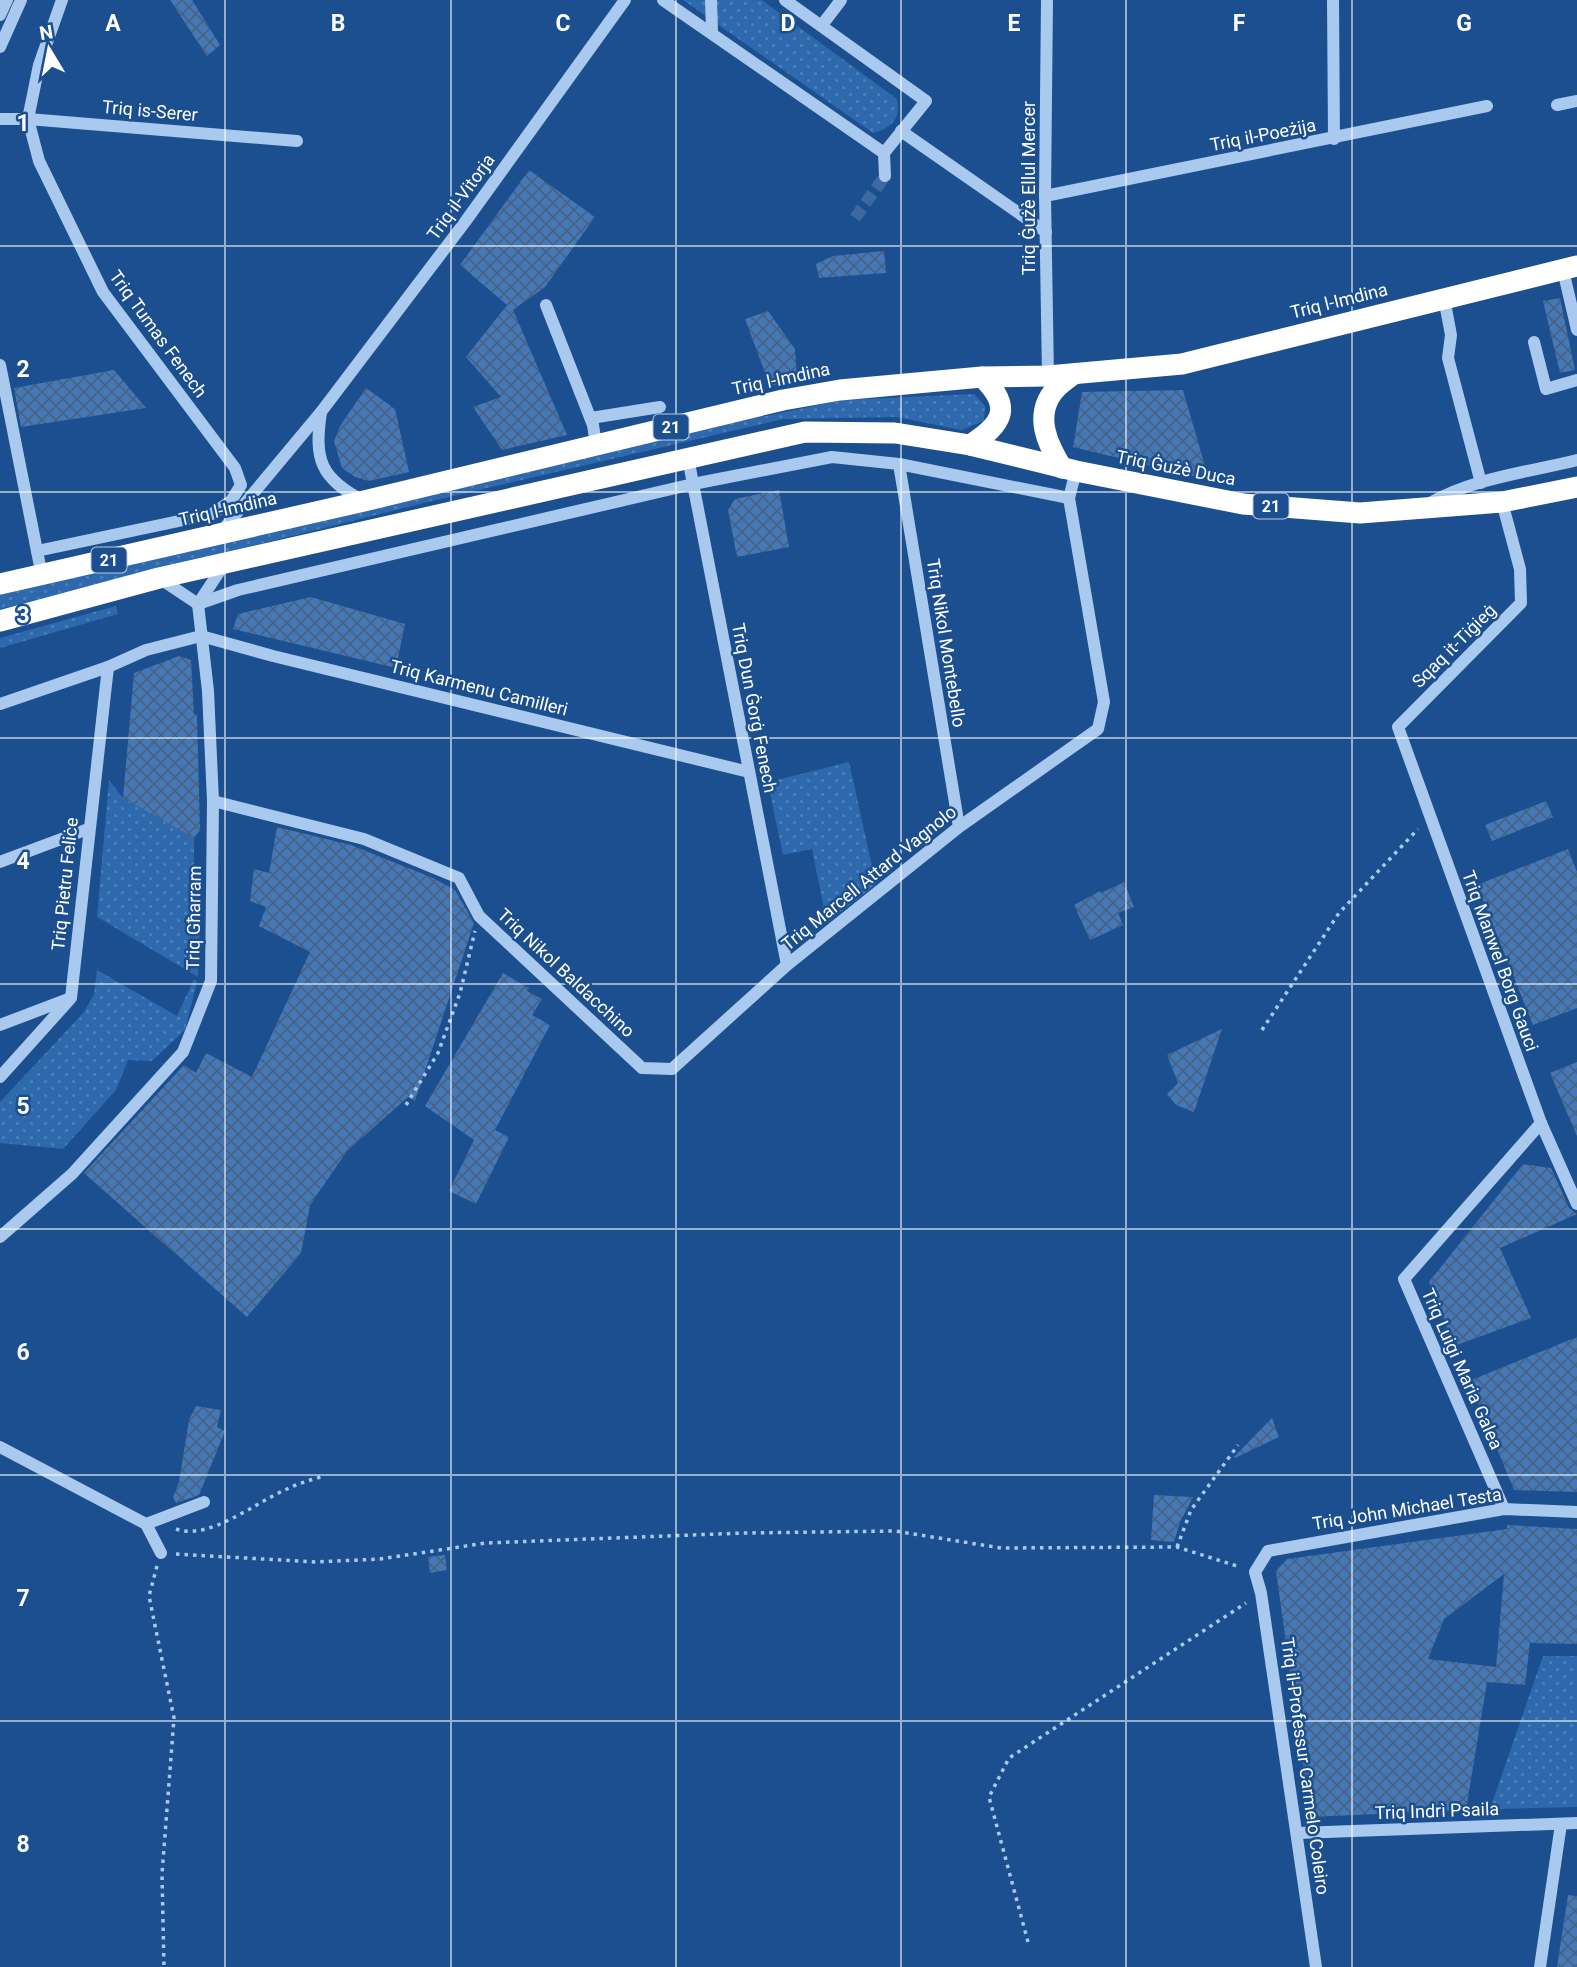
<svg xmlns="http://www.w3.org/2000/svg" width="1577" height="1967" viewBox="0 0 1577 1967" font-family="Roboto,sans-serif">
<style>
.green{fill:url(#green-dots)}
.building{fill:url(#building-cross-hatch);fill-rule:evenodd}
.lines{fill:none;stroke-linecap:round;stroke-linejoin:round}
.minor-tunnel{stroke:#3d69a0;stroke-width:12;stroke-dasharray:12 6;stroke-linecap:butt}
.path{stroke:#a9c9ee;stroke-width:3.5;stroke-dasharray:3.5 5;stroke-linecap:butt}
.minor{stroke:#a9c9ee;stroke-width:12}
.highway{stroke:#fff;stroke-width:21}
.grid{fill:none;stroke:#fff;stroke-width:2;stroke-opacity:0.55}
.labels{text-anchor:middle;stroke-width:5;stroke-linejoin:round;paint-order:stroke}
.shield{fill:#1b4f8f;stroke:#bbcadd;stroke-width:2}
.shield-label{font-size:16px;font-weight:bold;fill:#fff}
.street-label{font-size:18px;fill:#fff;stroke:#1b4f8f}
.grid-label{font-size:23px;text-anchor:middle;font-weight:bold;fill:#fff;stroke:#1b4f8f;stroke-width:5;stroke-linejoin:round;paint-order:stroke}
</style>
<defs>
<pattern id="green-dots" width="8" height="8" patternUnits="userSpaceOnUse" patternTransform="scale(1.75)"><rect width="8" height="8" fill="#2e69ad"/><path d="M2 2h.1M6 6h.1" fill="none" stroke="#4d80b9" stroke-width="1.8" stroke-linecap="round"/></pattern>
<pattern id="building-cross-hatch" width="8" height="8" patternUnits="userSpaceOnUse" patternTransform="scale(1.75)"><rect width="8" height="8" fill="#4478b7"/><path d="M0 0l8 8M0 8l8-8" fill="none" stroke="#486282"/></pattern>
</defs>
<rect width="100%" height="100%" fill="#1b4f8f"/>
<g class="green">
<path d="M683,0H762L897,99C901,119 892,128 873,133Z"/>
<polygon points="974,394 985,406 984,421 961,430 897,417 783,419 432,501 0,609 0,593 741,421 843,400"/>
<polygon points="116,606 118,614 0,648 0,638"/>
<polygon points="849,762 876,884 827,923 812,849 783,855 767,779 773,781"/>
<polygon points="109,780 123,798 194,838 194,865 202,868 198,977 97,917"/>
<polygon points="97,970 177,1016 194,979 197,982 185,1030 152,1061 128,1060 116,1090 63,1149 0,1143 0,1102 84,1012 94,994"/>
<polygon points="1543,1656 1577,1656 1577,1807 1490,1809"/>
</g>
<g class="building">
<polygon points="170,0 192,0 220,45 207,56"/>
<polygon points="529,170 595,217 545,287 513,310 567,435 502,450 473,407 501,397 466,357 507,305 460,265"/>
<polygon points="884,251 886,273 819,278 816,264 833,256"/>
<polygon points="1560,298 1575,370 1560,373 1543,301"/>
<polygon points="768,311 795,349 797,380 770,386 745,319"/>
<polygon points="114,370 146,408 21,427 14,388"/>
<polygon points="366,388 395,409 409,472 369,481 355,477 342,468 334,441 340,426"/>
<polygon points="1183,390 1209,480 1073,447 1082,392"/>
<polygon points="779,490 789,547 737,557 728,510 735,499"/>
<polygon points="311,597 405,624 396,668 233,629 238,614"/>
<polygon points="179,656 191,660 194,714 197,715 200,830 194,838 123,798 134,673"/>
<polygon points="1546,801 1553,817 1492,841 1485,825"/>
<polygon points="277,827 351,845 433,878 455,890 474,923 415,1101 408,1097 347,1151 310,1205 301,1253 247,1317 84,1173 184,1065 196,1073 206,1053 252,1077 310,952 259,926 266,907 250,901 254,869 269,873"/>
<polygon points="1568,849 1577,872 1577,1008 1533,1025 1477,885"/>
<polygon points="1124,882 1134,907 1118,913 1123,925 1090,940 1074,905 1100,891 1101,893"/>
<polygon points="503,973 529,988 527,991 542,999 532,1015 550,1025 495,1130 509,1137 476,1204 449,1191 474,1140 425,1106"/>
<polygon points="1222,1029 1194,1112 1176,1105 1167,1094 1178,1083 1167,1055"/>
<polygon points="1577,1062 1577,1136 1550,1073"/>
<polygon points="1523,1164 1551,1168 1569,1208 1577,1214 1500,1248 1531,1318 1454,1346 1429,1282"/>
<polygon points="1577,1337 1577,1492 1514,1490 1469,1381"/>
<polygon points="196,1406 221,1410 217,1427 225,1431 199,1495 176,1503 173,1497 179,1482 189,1420"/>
<polygon points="1272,1418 1279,1437 1235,1458 1234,1457"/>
<polygon points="1154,1495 1193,1497 1180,1522 1174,1542 1151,1540"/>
<path d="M1507,1525L1577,1529V1644L1530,1643L1525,1685L1487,1682L1466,1810L1310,1817L1276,1571L1287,1559L1507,1529ZM1504,1574L1496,1667L1428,1659L1444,1619Z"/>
<polygon points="445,1555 447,1570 430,1573 428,1557"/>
<polygon points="1568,1895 1577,1896 1577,1967 1557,1967"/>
</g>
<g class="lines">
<polyline class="minor-tunnel" points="855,218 885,176"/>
<g class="path">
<polyline points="1262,1030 1339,913 1418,829"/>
<polyline points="406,1105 438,1053 460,993 475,931"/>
<path d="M176,1529C209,1541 256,1502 287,1489C299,1483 311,1480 324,1476"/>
<polyline points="1177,1547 1191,1510 1238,1445"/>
<polyline points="176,1554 315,1562 380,1559 486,1543 743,1533 895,1531 1001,1548 1177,1547 1240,1567"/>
<polyline points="157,1566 149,1596 174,1718 162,1874 164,1967"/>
<polyline points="1028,1942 989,1797 1009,1758 1246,1603"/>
</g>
<g class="minor">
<polyline points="663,0 884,153 926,101 785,0"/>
<polyline points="711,0 712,32"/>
<polyline points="1047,0 1045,196 1048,376"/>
<polyline points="1333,0 1334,139"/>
<polyline points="0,15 7,0"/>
<polyline points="822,25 841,0"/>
<polyline points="0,47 21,0"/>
<polyline points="1557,105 1577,101"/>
<polyline points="0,119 28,119 297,141"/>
<polyline points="901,131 1046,232"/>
<polyline points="884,153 885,176"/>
<polyline points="1045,196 1487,106"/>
<polyline points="1563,270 1577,330"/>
<polyline points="1444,298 1451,335 1448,358 1481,483"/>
<polyline points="546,305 593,425 596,445"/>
<polyline points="1534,342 1546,389 1577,380"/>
<polyline points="0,365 37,551"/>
<path d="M321,412C314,460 320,478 364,501"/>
<polyline points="591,418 660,407"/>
<polyline points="688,458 787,965"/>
<polyline points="899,464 959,827"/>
<polyline points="1502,502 1520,569 1521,603 1398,727 1541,1123 1577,1204"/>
<path d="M1430,503C1474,478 1529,472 1577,460"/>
<polyline points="221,532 321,412 465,222 625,0"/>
<polyline points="42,576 37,551 212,514 231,501 241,485 235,468 103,292 39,161 28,119 39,65 62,0"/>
<polyline points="159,578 198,604"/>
<polyline points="198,604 238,590 693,484 832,457 899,464 1069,498"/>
<polyline points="201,636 273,656 749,772"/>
<polyline points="0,704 108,667 146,650 201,636"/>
<polyline points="213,801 364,839 459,878 479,916 642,1068 672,1069 787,965 959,827 1098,729 1104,702 1069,498 1076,471"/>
<polyline points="0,862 88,829"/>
<polyline points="0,1025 68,999"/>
<polyline points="0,1077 71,998 108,667"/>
<polyline points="0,1237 72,1174 183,1052 211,981 213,801 208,691 198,604 225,563"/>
<polyline points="0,1447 146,1524 161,1553"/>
<polyline points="1504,1509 1404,1279 1541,1123"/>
<polyline points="146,1524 204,1502"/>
<polyline points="1298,1833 1577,1823"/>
<polyline points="1316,1967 1261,1593 1255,1572 1268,1551 1504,1509 1577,1512"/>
<polyline points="1540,1967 1561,1824"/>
</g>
<g class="highway">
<path d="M970,445C1003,424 1013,407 982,377"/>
<path d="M1062,468C1048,445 1034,417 1053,392C1058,385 1067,379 1074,374"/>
<polyline points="0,584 364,501 783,400 840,390 982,377 1048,376 1182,364 1577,266"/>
<polyline points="0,621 159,578 805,432 895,433 970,445 1076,471 1243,504 1360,513 1502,502 1577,487"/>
</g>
</g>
<path class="grid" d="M225,0V1967M451,0V1967M676,0V1967M901,0V1967M1126,0V1967M1352,0V1967M0,246H1577M0,492H1577M0,738H1577M0,984H1577M0,1229H1577M0,1475H1577M0,1721H1577"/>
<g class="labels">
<g class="shield">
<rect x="653.5" y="414.5" width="35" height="25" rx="5"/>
<rect x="1253.5" y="493.5" width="35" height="25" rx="5"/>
<rect x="91.5" y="547.5" width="35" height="25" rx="5"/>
</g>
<g class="shield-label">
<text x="671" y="433">21</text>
<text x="1271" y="512">21</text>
<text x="109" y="566">21</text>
</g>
<g class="street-label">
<text transform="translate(150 111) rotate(5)" y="6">Triq is-Serer</text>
<text transform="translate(1263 135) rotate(-11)" y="6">Triq il-Poeżija</text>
<text transform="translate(1029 188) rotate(-90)" y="6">Triq Ġużè Ellul Mercer</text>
<text transform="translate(461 197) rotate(-54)" y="6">Triq il-Vitorja</text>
<text transform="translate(1339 301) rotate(-14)" y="6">Triq l-Imdina</text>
<text transform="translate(158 334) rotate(54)" y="6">Triq Tumas Fenech</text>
<text transform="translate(781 379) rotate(-12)" y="6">Triq l-Imdina</text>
<text transform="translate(1176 468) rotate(11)" y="6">Triq Ġużè Duca</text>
<text transform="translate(228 509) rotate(-13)" y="6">Triq l-Imdina</text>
<text transform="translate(946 643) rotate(81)" y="6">Triq Nikol Montebello</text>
<text transform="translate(1454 646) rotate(-45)" y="6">Sqaq it-Tiġieġ</text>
<text transform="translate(479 688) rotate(14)" y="6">Triq Karmenu Camilleri</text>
<text transform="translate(754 708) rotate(79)" y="6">Triq Dun Ġorġ Fenech</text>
<text transform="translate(869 878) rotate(-39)" y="6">Triq Marcell Attard Vagnolo</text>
<text transform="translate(65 884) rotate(-84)" y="6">Triq Pietru Feliċe</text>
<text transform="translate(194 918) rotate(-89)" y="6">Triq Għarram</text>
<text transform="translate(1500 961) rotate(70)" y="6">Triq Manwel Borg Gauci</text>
<text transform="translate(566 973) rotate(43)" y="6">Triq Nikol Baldacchino</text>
<text transform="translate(1462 1369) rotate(66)" y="6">Triq Luigi Maria Galea</text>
<text transform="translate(1407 1509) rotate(-9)" y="6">Triq John Michael Testa</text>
<text transform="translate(1305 1766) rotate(82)" y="6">Triq il-Professur Carmelo Coleiro</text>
<text transform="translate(1437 1811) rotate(-2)" y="6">Triq Indrì Psaila</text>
</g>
</g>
<g class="grid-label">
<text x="113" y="31">A</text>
<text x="338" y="31">B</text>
<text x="563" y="31">C</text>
<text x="788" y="31">D</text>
<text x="1014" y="31">E</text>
<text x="1239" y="31">F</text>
<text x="1464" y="31">G</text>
<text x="23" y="131">1</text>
<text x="23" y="377">2</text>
<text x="23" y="623">3</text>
<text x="23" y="869">4</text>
<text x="23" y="1114">5</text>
<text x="23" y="1360">6</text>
<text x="23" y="1606">7</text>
<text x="23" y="1852">8</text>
</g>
<g transform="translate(49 49) rotate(350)" stroke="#1b4f8f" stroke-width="5" paint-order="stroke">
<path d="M0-5L12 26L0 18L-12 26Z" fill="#ffffff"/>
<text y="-10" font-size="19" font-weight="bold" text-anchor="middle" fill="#ffffff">N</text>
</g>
</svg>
